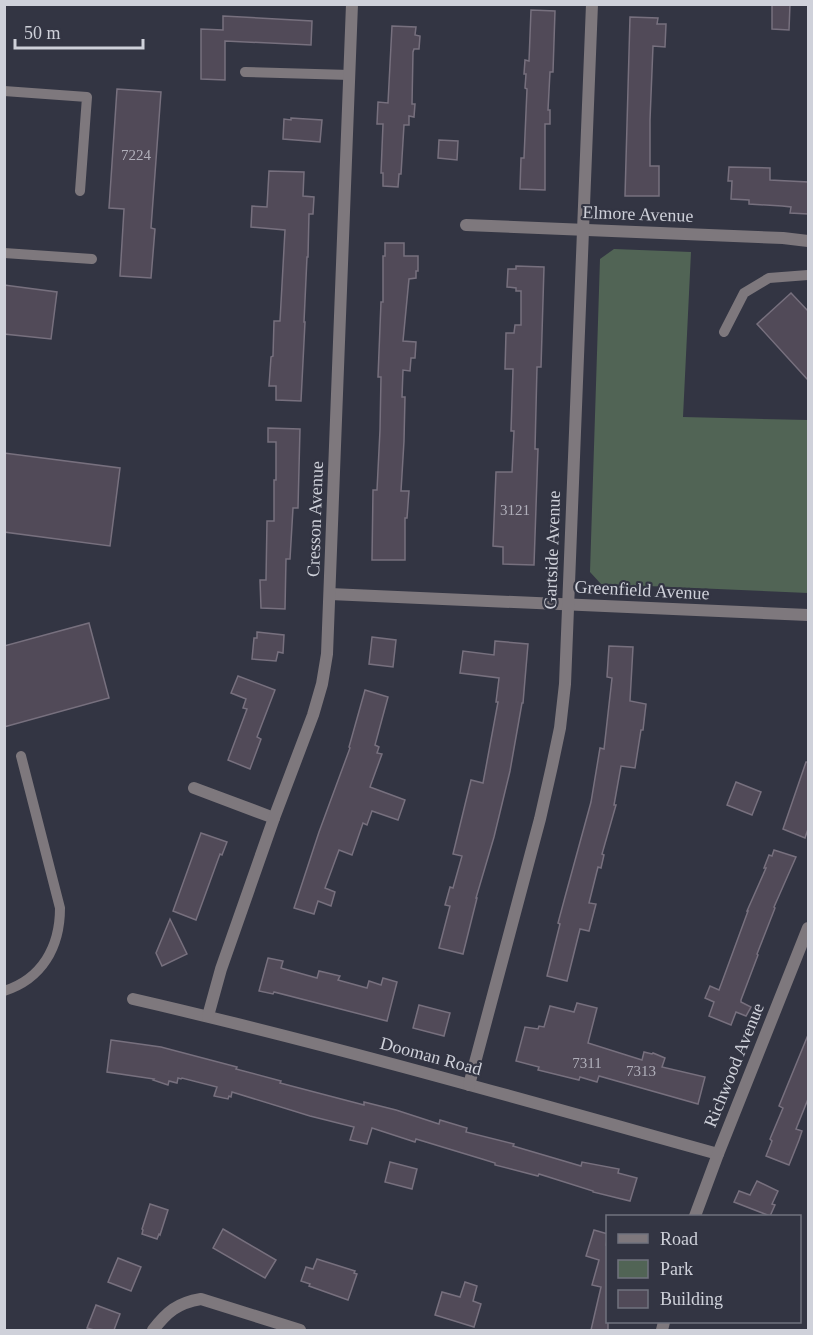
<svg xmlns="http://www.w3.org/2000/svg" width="813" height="1335" viewBox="0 0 813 1335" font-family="Georgia,serif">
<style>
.green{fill:#516455}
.building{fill:#514a58;stroke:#77707e;stroke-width:1.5}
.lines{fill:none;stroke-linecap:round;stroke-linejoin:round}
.service{stroke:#7e787d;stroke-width:10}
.minor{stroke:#7e787d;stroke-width:12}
.labels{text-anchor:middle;stroke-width:4.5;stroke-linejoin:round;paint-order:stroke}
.number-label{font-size:15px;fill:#b0afba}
.street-label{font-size:18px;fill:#cfd1da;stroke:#333543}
</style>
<rect width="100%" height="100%" fill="#333543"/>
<polygon class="green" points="614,249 691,252 683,417 808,420 808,593 601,584 590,572 600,259"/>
<g class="building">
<polygon points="772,4 790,4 789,30 772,29"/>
<polygon points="531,10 555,11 553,72 550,72 548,110 550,110 550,124 545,124 545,190 520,189 521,158 524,158 527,89 525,88 526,74 524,74 525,60 529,61"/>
<polygon points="223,16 312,21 311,45 225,41 225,80 201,79 201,29 223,30"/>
<polygon points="630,17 658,18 657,24 666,24 665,47 653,46 650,120 650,166 659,166 659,196 625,196"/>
<polygon points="392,26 416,27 415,35 420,36 419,49 414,49 413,52 412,104 415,104 414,117 409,116 409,125 404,125 401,174 399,174 398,187 383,186 383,173 381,173 383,124 377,124 378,102 388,103"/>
<polygon points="117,89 161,92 151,228 155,229 151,278 120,276 124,209 109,208"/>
<polygon points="291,118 322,120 320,142 283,139 284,119 291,120"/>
<polygon points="439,140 458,141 457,160 438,158"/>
<polygon points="729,167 770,168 770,180 808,182 808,214 790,213 791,207 782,206 749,204 749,200 731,199 732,181 728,181"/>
<polygon points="269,171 304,172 303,196 314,197 313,214 309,214 308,257 307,257 304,322 305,322 301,401 276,400 276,386 269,386 271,357 273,356 274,321 280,321 285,230 251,227 252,206 267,207"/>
<polygon points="385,243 404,243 404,256 418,256 418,271 416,271 416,278 409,279 403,341 416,342 415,358 411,358 410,371 403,370 402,397 405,397 404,441 401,491 409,491 407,518 405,518 405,560 372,560 373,490 377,490 380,430 381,377 378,377 381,302 383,302 383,256 385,256"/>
<polygon points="516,266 544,267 541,367 537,367 535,449 538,449 534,565 503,564 503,547 493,546 496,472 512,472 514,431 511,431 513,369 505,369 506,333 514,333 515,325 521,325 521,291 516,291 516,288 507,287 508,269 516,269"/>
<polygon points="4,285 57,292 51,339 4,334"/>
<polygon points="791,293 808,311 808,380 757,324"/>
<polygon points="268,428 300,429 298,508 293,508 290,559 286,559 285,609 261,608 260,580 266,580 267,521 274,521 274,480 276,480 276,442 268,442"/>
<polygon points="4,453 120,468 110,546 4,532"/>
<polygon points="89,623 109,698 4,727 4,646"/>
<polygon points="257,632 284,635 283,653 278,652 276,661 252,659 254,638 257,638"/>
<polygon points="372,637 396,640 393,667 369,664"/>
<polygon points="495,641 528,644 523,703 522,703 510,771 494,837 476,898 477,898 463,954 439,948 450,906 445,905 450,887 453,888 462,856 453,854 471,780 483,783 498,702 496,702 499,678 460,673 463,651 494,655"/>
<polygon points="609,646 633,647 630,701 646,704 643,730 641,730 635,768 621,766 614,805 616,805 602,854 604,855 601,868 598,867 589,903 596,904 589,931 580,929 567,981 547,976 560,924 558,923 565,897 591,802 600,748 604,749 612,678 607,677"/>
<polygon points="238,676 275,690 257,737 261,739 250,769 228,760 247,709 243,708 246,699 231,693"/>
<polygon points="365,690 388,697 375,745 379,747 377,753 382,754 370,787 405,800 398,820 372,811 367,825 363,823 352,855 339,850 325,888 335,892 331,906 318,901 314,914 294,908 319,832 350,748 349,747"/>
<polygon points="806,762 808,762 808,829 805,838 783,829"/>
<polygon points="736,782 761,792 752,815 727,805"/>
<polygon points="201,833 227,842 222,855 220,854 196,920 173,911"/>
<polygon points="774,850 796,857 774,907 775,908 757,954 758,955 741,1000 741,1002 751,1007 746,1016 736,1012 731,1025 709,1016 714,1002 705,998 710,986 719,990 748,911 747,911 766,868 764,868 769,855 772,856"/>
<polygon points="170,919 187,954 162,966 156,953"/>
<polygon points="268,958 283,961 281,968 317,978 319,971 340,976 338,980 367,988 369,981 381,985 383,978 397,982 387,1021 274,992 273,994 259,991"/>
<polygon points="577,1003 597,1008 588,1043 642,1060 644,1052 652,1054 653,1053 665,1058 662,1067 705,1077 698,1104 599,1076 597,1082 580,1077 579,1080 538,1070 539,1067 516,1061 525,1027 538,1029 539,1026 544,1027 550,1006 574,1012"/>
<polygon points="419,1005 450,1013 444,1036 413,1028"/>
<polygon points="808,1035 808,1099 796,1129 802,1131 799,1140 789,1165 766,1156 772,1141 770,1139 783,1108 779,1106"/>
<polygon points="111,1040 161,1047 237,1067 236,1069 281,1081 280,1083 364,1105 364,1102 396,1110 439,1124 440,1120 467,1128 466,1132 514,1144 513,1146 581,1166 582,1162 619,1169 618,1173 637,1178 630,1201 593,1192 593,1191 539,1174 538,1176 495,1165 495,1163 482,1159 416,1139 415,1142 372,1128 367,1144 350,1140 354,1127 310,1116 232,1092 231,1097 229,1096 228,1099 214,1096 217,1087 182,1078 181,1079 178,1078 177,1083 169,1081 168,1085 153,1080 154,1079 107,1072"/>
<polygon points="390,1162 417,1169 412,1189 385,1182"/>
<polygon points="757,1181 778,1191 772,1204 775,1205 770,1216 734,1202 739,1191 750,1195"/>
<polygon points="150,1204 168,1210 160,1235 159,1234 157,1239 142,1234 143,1230 142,1229"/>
<polygon points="223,1229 276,1260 265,1278 213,1248"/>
<polygon points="594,1230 608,1234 606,1245 608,1245 608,1330 591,1330 601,1287 592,1285 599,1260 586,1256"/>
<polygon points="118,1258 141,1267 131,1291 108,1282"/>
<polygon points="317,1259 355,1271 354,1273 357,1274 348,1300 309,1286 310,1284 301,1281 306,1267 313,1269"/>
<polygon points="465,1282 477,1286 473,1301 481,1304 474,1327 435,1315 442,1292 460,1297"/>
<polygon points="96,1305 120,1314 114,1330 94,1330 87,1328"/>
</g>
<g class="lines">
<g class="service">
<polyline points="245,72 350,75"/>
<polyline points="4,91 87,97 80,191"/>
<polyline points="4,253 92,259"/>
<polyline points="724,332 744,293 769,278 808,275"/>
<path d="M4,991C42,979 60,947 60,908L21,756"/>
</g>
<g class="minor">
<polyline points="466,225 783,238 808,241"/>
<polyline points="330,594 808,615"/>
<polyline points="194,788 274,818"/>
<path d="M133,999C329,1044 524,1100 718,1154"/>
<polyline points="208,1016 221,969 274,818 313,715 322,684 327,654 352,4"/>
<polyline points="469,1085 540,819 552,766 560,728 565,684 592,4"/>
<polyline points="695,1216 718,1154 808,928"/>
<path d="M153,1330C167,1312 177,1303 201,1299L300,1330"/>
<polyline points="662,1330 664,1322"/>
</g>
</g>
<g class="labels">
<g class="number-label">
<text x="136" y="160">7224</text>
<text x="515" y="515">3121</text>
<text x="587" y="1068">7311</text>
<text x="641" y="1076">7313</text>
</g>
<g class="street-label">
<text transform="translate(638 214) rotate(2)" y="6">Elmore Avenue</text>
<text transform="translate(315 519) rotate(-88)" y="6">Cresson Avenue</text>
<text transform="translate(552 550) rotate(-88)" y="6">Gartside Avenue</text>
<text transform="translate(642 590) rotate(3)" y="6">Greenfield Avenue</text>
<text transform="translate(431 1056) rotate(15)" y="6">Dooman Road</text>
<text transform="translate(734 1065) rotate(-68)" y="6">Richwood Avenue</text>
</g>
</g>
<rect width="813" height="1335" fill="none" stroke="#cfd1da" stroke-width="12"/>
<rect x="606" y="1215" width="195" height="108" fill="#333543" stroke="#71737f" stroke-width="1.5"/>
<rect x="618" y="1234" width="30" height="9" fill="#7e787d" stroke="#71737f" stroke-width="1.5"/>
<text x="660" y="1245" font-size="18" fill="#cfd1da">Road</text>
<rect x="618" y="1260" width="30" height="18" fill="#516455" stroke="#71737f" stroke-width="1.5"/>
<text x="660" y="1275" font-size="18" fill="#cfd1da">Park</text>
<rect x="618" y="1290" width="30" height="18" fill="#514a58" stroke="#71737f" stroke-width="1.5"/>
<text x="660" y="1305" font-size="18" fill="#cfd1da">Building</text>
<path d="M15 39v9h128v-9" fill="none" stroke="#cfd1da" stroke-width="3"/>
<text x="24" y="39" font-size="18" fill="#cfd1da" stroke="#333543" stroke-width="4.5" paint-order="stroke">50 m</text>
</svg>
